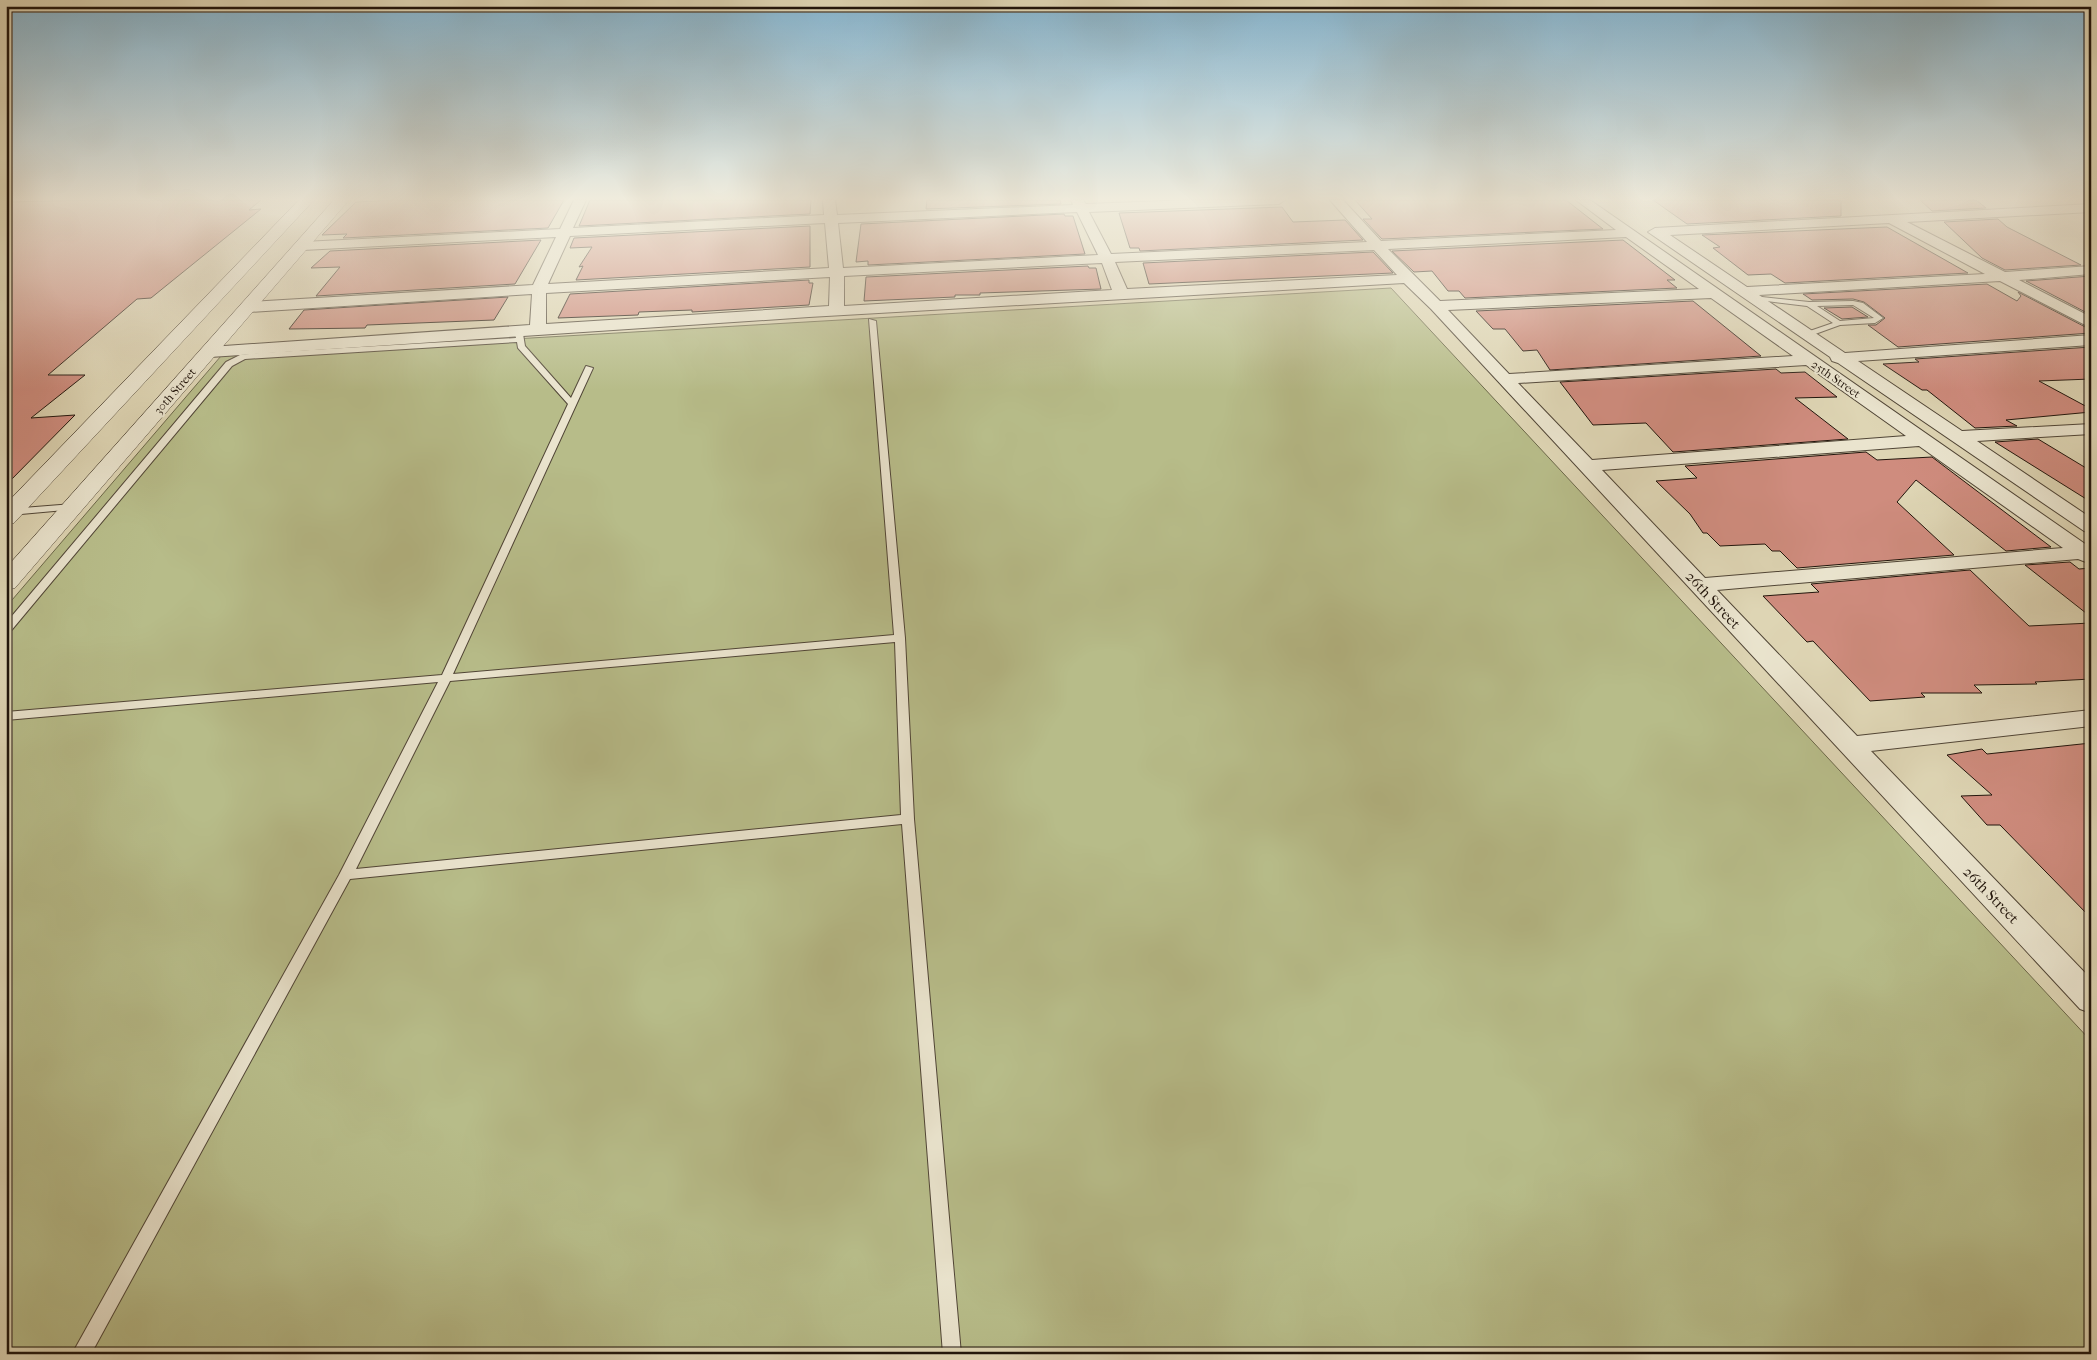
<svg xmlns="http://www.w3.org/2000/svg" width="2097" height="1360" viewBox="0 0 2097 1360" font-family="'IM FELL French Canon',serif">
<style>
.green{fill:#b7bc89;stroke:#6c684a}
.building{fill:#cf8c7e;stroke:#21150c}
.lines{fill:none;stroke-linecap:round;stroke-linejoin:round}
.service-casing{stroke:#504536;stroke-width:2}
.minor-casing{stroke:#504536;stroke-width:2}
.tertiary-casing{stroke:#504536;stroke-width:1}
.service{fill:#eae4ce;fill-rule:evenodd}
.minor{fill:#eae4ce;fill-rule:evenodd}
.tertiary{fill:#eae4ce;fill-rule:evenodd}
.labels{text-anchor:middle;stroke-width:4;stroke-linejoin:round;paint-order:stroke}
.far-street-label{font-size:12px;fill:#21150c;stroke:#eae4ce}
.street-label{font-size:15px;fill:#21150c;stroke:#eae4ce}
</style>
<rect width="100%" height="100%" fill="#ded5b4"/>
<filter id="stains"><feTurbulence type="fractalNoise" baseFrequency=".004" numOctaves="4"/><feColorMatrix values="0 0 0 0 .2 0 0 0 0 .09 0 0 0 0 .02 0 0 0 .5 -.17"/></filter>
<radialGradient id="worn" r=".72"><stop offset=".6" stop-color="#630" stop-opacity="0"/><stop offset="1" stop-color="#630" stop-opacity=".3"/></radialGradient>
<polygon class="green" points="1391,288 2091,1041 2091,1354 6,1354 6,607 221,356"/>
<g class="building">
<polygon points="90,200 261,200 249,210 261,209 151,298 137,299 48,375 85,375 31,418 75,415 6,485 6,202"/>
<polygon points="394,200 564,200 548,228 343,238 347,234 322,235 356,202"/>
<polygon points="590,200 811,200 810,214 579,226"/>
<polygon points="927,200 1060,200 1061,204 926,209"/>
<polygon points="1355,200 1566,200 1603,229 1382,239 1363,219 1372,219"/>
<polygon points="1653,200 1841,200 1841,216 1687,224"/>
<polygon points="1920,200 1976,200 1986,208 1932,211"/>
<polygon points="1282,207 1293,222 1345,220 1363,240 1140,251 1139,248 1130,248 1119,213"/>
<polygon points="1064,214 1065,216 1073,216 1085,254 868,265 868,261 856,262 861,224"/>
<polygon points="1998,219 2007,227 2081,265 2005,270 1982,258 1944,222"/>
<polygon points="810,226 810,267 576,280 583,266 579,267 592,247 570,248 574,238"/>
<polygon points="1887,227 1968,273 1785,283 1771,274 1748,275 1713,248 1720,247 1702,235"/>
<polygon points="541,240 515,284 316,296 340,267 311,268 330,251"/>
<polygon points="1623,240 1675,280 1667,280 1677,288 1465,298 1459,291 1448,291 1432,271 1414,272 1392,251"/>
<polygon points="1373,252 1393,273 1149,284 1143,263"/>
<polygon points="1088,266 1089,268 1096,268 1101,289 980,293 980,295 955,295 955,297 864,301 866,277"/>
<polygon points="2091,276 2091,315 2026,281"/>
<polygon points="809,280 809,283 813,283 809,305 692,312 692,310 639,312 638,315 558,318 570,294"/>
<polygon points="1987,284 2017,301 2021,296 2018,292 2091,330 2091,333 1898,347 1868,325 1876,325 1885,318 1864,302 1853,299 1812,300 1803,294"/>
<polygon points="508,297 494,320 367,325 365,328 289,329 304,310"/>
<polygon points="1693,301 1761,356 1550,370 1537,350 1523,351 1505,329 1493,329 1476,311"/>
<polygon points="1852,307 1868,317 1842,319 1824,308"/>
<polygon points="2091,347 2091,379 2039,381 2091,409 2091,412 2006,420 2017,426 1975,428 1927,390 1922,390 1883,364 1919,362 1915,359"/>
<polygon points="1776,369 1781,373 1805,372 1837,397 1795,398 1848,439 1673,452 1646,423 1593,425 1560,382"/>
<polygon points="2038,439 2091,471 2091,502 1995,442"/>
<polygon points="1866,452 1877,460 1932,457 2051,547 2006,551 1916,480 1897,502 1954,555 1797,568 1780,551 1772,551 1765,544 1720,546 1707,533 1703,533 1690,514 1656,481 1697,478 1685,466"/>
<polygon points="2070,562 2079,569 2091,568 2091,617 2025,565"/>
<polygon points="1970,570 2029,626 2091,623 2091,679 2035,682 2037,684 1974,685 1982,693 1921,693 1925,697 1870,701 1813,641 1807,642 1763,596 1819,592 1811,584"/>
<polygon points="2091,743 2091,918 2000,825 1987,825 1961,796 1992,795 1947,755 1982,749 1987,754"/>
</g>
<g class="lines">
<defs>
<g id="service">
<path d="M1753,296L1809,302L1853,301L1863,303L1883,318L1875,323L1840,325L1807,337L1803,335L1804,333L1833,323L1807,306L1751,299V297ZM1853,305L1874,318L1840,321L1817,306Z"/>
<path d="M869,319L876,321L905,638L914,819L961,1354H943L902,824L350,879L91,1354H72L339,875L438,682L6,720V712L442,675L568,404L518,348L517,342L245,359L232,366L10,632L6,633V623L226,362L240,355L259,353L516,338L515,334L519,332L523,334L525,346L571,398L586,366L593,368L453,674L894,635ZM895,642L901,815L356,869L450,681Z"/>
<polygon points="73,504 78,507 76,509 10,515 6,513 7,510 10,509"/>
</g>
<g id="minor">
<path d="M574,200H586L573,228L824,215L823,200H835L837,215L1073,205L1071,200H1083L1086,204L1191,200H1285L1279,204L1089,212L1111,254L1367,242L1330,200H1343L1381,241L1616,230L1576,200H1590L2091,548V564L2078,559L1717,590L1857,736L2091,710V726L1871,751L2091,979V1013L2080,1009L1431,309L1404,283L809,317L210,357L204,355L202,352L204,349L210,347L530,325L532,294L249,312L244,310L241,307L244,304L249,302L533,285L556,237L303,250L296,246L303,242L560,229ZM1077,212L1098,255L843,268L838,223ZM825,223L829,268L548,284L570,236ZM1626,237L1699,289L1440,301L1388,249ZM1374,250L1397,275L1127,289L1115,262ZM1102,263L1112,290L844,306V276ZM830,277L829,306L546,324V293ZM1711,298L1793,356L1509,374L1448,310ZM1806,365L1906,436L1592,460L1518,383ZM1919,446L2063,548L1705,578L1602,470Z"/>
<path d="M2091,204V212L1907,222L2005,272L2091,266V274L2019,280L2091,317V328L2000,281L1759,295L1845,353L2091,335V345L1858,361L1962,431L2091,424V434L1977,441L2091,518V533L2084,531L1838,363L1832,361L1830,357L1648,232L1655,228ZM1889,223L1985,274L1747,287L1670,235Z"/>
</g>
<g id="tertiary">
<polygon points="299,200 314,200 14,523 6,525 6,504"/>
<polygon points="334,200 349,200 15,588 6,590 6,568"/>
</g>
</defs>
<use href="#service" class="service-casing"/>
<use href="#minor" class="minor-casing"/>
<use href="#tertiary" class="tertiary-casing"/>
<use href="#service" class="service"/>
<use href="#minor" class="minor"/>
<use href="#tertiary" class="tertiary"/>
</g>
<linearGradient id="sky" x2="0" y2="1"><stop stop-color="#86b6d1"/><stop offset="0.51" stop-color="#f0ecdd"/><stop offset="1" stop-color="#f0ecdd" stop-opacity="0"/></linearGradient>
<rect width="2097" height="390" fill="url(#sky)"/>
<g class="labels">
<g class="far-street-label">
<text transform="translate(1836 379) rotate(35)" y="4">25th Street</text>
<text transform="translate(175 391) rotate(-49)" y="4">30th Street</text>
</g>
<g class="street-label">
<text transform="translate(1713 600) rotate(47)" y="5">26th Street</text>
<text transform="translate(1991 895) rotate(46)" y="5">26th Street</text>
</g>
</g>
<rect width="2097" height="1360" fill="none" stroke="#ded5b4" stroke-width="25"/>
<rect x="8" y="8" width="2082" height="1345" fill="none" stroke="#21150c" stroke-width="2.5"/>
<rect x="12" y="12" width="2072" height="1335" fill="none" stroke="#21150c"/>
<rect width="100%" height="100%" filter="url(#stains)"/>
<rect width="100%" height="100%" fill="url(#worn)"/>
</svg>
